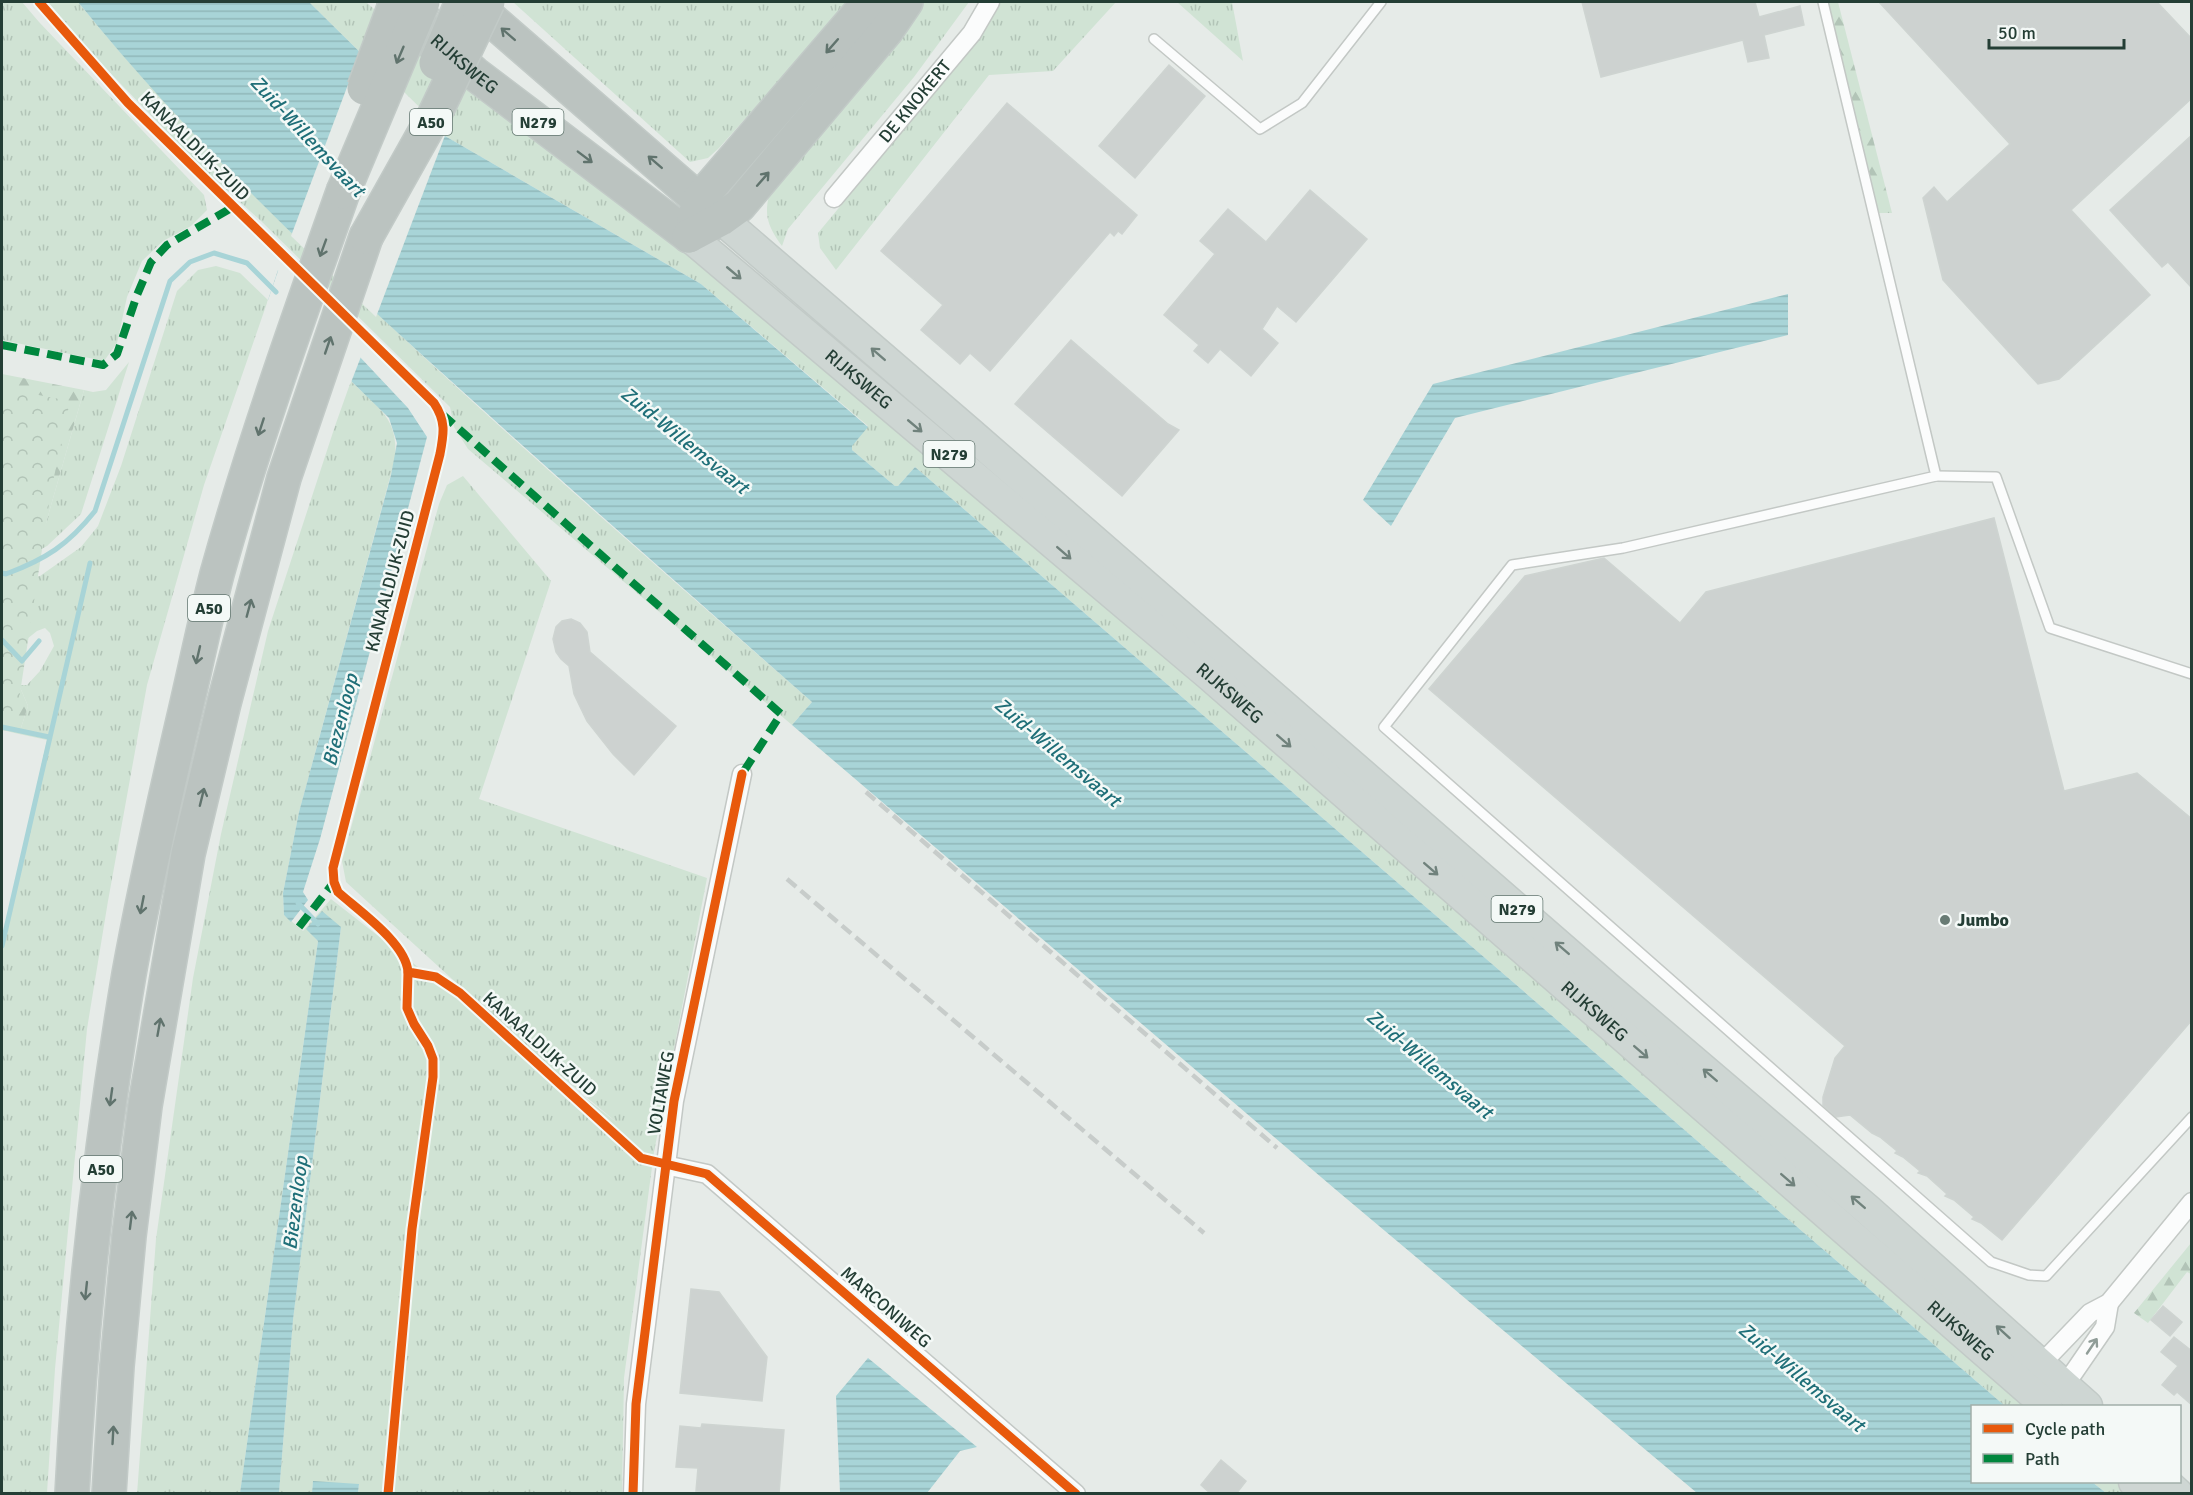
<svg xmlns="http://www.w3.org/2000/svg" width="2193" height="1495" viewBox="0 0 2193 1495" font-family="Signika,sans-serif">
<style>
.grass{fill:url(#grass-tufts)}
.forest{fill:url(#forest-firs)}
.park{fill:url(#park-crowns)}
.water{fill:url(#water-rules)}
.pier{fill:#e6ebe8}
.lines{fill:none;stroke-linecap:round;stroke-linejoin:round}
.stream{stroke:#a8d4d7;stroke-width:5}
.building{fill:#cdd2d0;stroke:#ced4d1;stroke-width:1.5}
.lane-casing{stroke:#c3c8c5;stroke-width:12}
.street-casing{stroke:#c3c8c5;stroke-width:21}
.primary-casing{stroke:#c2cac7;stroke-width:33}
.highway-casing{stroke:#c2cac7;stroke-width:36}
.lane{stroke:#fbfcfc;stroke-width:9}
.street{stroke:#fbfcfc;stroke-width:18}
.primary{stroke:#ced6d3;stroke-width:30}
.highway{stroke:#bbc3c0;stroke-width:33}
.rail{stroke:#c7ccca;stroke-width:4.5;stroke-dasharray:12 6;stroke-linecap:butt}
.highway-bridge-casing{stroke:#c2cac7;stroke-width:36;stroke-linecap:butt}
.highway-bridge{stroke:#bbc3c0;stroke-width:33}
.quiet{stroke:#00873e;stroke-width:8;stroke-dasharray:15 8;stroke-linecap:butt}
.cycleway-casing{stroke:#f4f9f7;stroke-width:13}
.cycleway{stroke:#e8590c;stroke-width:9}
.oneway{stroke:#60736d}
.oneway2{stroke:#70827c}
.oneway3{stroke:#909d98}
.poi-dot{fill:#687b74;stroke:#f4f9f7;stroke-width:2}
.labels{text-anchor:middle;stroke-width:5;stroke-linejoin:round;paint-order:stroke}
.shield{fill:#f4f9f7;stroke:#62766f;stroke-width:1.5}
.shield-label{font-size:16px;font-weight:bold;fill:#243e35}
.street-label{font-size:18px;fill:#243e35;stroke:#f4f9f7}
.poi-label{font-size:18px;font-weight:bold;fill:#243e35;stroke:#f4f9f7;text-anchor:start}
.water-label{font-size:20px;font-style:italic;fill:#1f6f78;stroke:#f4f9f7}
</style>
<defs>
<pattern id="grass-tufts" width="24" height="20" patternUnits="userSpaceOnUse" patternTransform="scale(1.5)"><rect width="24" height="20" fill="#d0e3d4"/><path d="M3 7l-1-3M5 7V3M7 7l1-3M15 17l-1-3M17 17v-4M19 17l1-3" fill="none" stroke="#b2c4b7"/></pattern>
<pattern id="forest-firs" width="22" height="20" patternUnits="userSpaceOnUse" patternTransform="scale(1.5)"><rect width="22" height="20" fill="#d0e3d4"/><path d="M5 1l3.5 6h-7zM16 11l3.5 6h-7z" fill="#b2c4b7"/></pattern>
<pattern id="park-crowns" width="20" height="18" patternUnits="userSpaceOnUse" patternTransform="scale(1.5)"><rect width="20" height="18" fill="#d0e3d4"/><path d="M2 6a3 3 0 1 1 6 0M12 15a3 3 0 1 1 6 0" fill="none" stroke="#b2c4b7"/></pattern>
<pattern id="water-rules" width="6" height="5" patternUnits="userSpaceOnUse" patternTransform="scale(1.5)"><rect width="6" height="5" fill="#a8d4d7"/><path d="M0 2.5h6" fill="none" stroke="#90b7b9"/></pattern>
</defs>
<rect width="100%" height="100%" fill="#e6ebe8"/>
<g class="grass">
<polygon points="2,2 22,2 39,22 204,195 207,210 191,226 163,241 142,261 127,297 117,343 104,361 2,340"/>
<path d="M48,2H78C165,109 263,205 363,300C509,438 661,570 812,702L792,725L468,449L454,427L450,407L260,220L197,163L90,52Z"/>
<polygon points="309,2 366,2 464,87 590,182 684,248 1243,721 2028,1406 2005,1406 915,467 898,486 895,486 852,450 851,446 868,426 701,284 445,136"/>
<polygon points="513,2 850,2 719,148 708,158 690,162"/>
<path d="M920,2H969L914,77L788,229L782,246C766,224 763,212 772,185Z"/>
<polygon points="998,2 1116,2 1053,71 989,75 836,270 820,248 818,233 970,50"/>
<polygon points="1177,2 1232,2 1243,61"/>
<polygon points="216,266 240,273 268,300 204,485 147,685 108,901 87,1029 55,1369 47,1493 2,1494 2,943 47,740 19,734 28,706 19,685 27,685 40,671 54,646 50,633 45,628 37,631 22,643 17,582 40,576 81,547 98,526 121,466 177,291 198,270"/>
<polygon points="129,362 81,514 47,546 38,551 84,390 93,392 106,390"/>
<path d="M351,381C378,408 399,418 395,459L299,812L283,893L284,915L303,931L331,899L620,1125L533,1053L346,882L342,861L439,504L447,485L463,476L551,581L479,799L707,878L654,1152L624,1378L622,1493L358,1494L359,1485L313,1482L312,1493H279L293,1320L341,927L307,929L318,941L240,1493L137,1494L156,1239L193,978L221,834L268,631L335,426Z"/>
<polygon points="2092,1482 2118,1482 2133,1493 2106,1493"/>
</g>
<g class="forest">
<polygon points="1820,2 1838,2 1892,213 1879,213"/>
<polygon points="2,374 84,390 38,551 2,563"/>
<polygon points="2,663 19,685 28,706 19,734 2,730"/>
<polygon points="2191,1243 2191,1274 2187,1272 2148,1323 2134,1313"/>
</g>
<polygon class="park" points="2,388 70,401 51,491 14,732 2,730"/>
<g class="water">
<path d="M78,2H309L445,136L701,284L868,427L852,446V450L895,486H898L915,467L2005,1406H1972V1482H2092L2106,1493H1697L1335,1189L792,725L812,702C694,598 577,495 461,390C326,269 192,143 78,2Z"/>
<polygon points="278,270 408,408 427,437 320,839 303,892 308,900 291,922 284,915 283,893 299,812 391,475 397,443 389,418 268,300"/>
<polygon points="1788,294 1788,335 1455,418 1391,526 1363,500 1433,384"/>
<polygon points="322,911 341,927 293,1320 279,1493 240,1493 318,941 306,929"/>
<polygon points="868,1358 977,1447 960,1451 927,1493 840,1493 836,1396"/>
<polygon points="313,1481 359,1484 358,1493 312,1493"/>
</g>
<g class="pier">
<polygon points="361,50 446,133 376,317 291,236"/>
<polygon points="279,268 362,354 350,385 267,303"/>
</g>
<g class="lines">
<g class="stream">
<path d="M2,573L6,574C46,559 68,545 95,511L170,281L190,262L214,253L247,263L276,292"/>
<polyline points="2,640 22,661 39,641"/>
<polyline points="2,727 49,737"/>
<polyline points="298,903 318,924"/>
<polyline points="2,946 90,563"/>
</g>
</g>
<g class="building">
<polygon points="1582,2 1755,2 1759,17 1800,6 1804,25 1764,35 1769,58 1748,62 1743,40 1601,77"/>
<polygon points="1879,2 2157,2 2192,39 2192,98 2071,210 2150,295 2059,379 2038,384 1943,280 1923,198 1934,187 1947,202 2010,144"/>
<polygon points="1169,65 1205,96 1135,178 1099,146"/>
<polygon points="1007,103 1137,215 1122,234 1118,231 1114,236 1110,232 990,371 970,353 960,364 921,330 943,305 881,251"/>
<polygon points="2192,135 2192,288 2168,262 2162,267 2110,210"/>
<polygon points="1310,190 1367,239 1296,322 1277,306 1262,329 1278,343 1251,376 1220,349 1208,363 1194,351 1199,345 1164,315 1215,254 1200,241 1228,209 1266,242"/>
<polygon points="1071,340 1168,424 1179,430 1122,496 1015,404"/>
<polygon points="1994,518 2064,791 2137,773 2192,819 2192,1020 2002,1240 1981,1223 1972,1219 1974,1217 1954,1200 1945,1196 1947,1194 1927,1176 1918,1173 1920,1171 1903,1157 1895,1153 1897,1151 1880,1137 1872,1133 1850,1115 1836,1117 1823,1105 1823,1097 1835,1058 1845,1046 1429,689 1525,576 1604,558 1680,623 1706,592"/>
<polygon points="571,619 580,623 587,632 590,652 676,726 634,775 613,754 587,721 574,694 569,666 561,659 556,652 553,639 556,627 562,621"/>
<polygon points="691,1289 719,1292 767,1357 762,1401 680,1393"/>
<polygon points="2163,1306 2182,1322 2170,1336 2151,1320"/>
<polygon points="2174,1337 2192,1351 2192,1405 2177,1392 2174,1395 2162,1385 2178,1366 2161,1352"/>
<polygon points="702,1424 784,1430 779,1494 696,1491 698,1468 676,1467 680,1426 701,1428"/>
<polygon points="1221,1460 1246,1481 1236,1494 1211,1494 1201,1485"/>
</g>
<g class="lines">
<defs>
<g id="lane">
<polyline points="1823,2 1936,476 1623,548 1512,565 1384,727 1991,1262 2029,1275 2046,1276 2192,1117"/>
<polyline points="1154,39 1260,129 1302,103 1381,2"/>
<polyline points="1936,476 1996,477 2050,628 2192,674"/>
</g>
<g id="street">
<path id="s1" d="M834,198L972,33L990,2"/>
<polyline points="665,1165 707,1174 1076,1494"/>
<polyline points="2038,1373 2041,1364 2090,1313 2109,1303 2192,1202"/>
<polyline points="2056,1386 2064,1384 2074,1372 2105,1327 2109,1303"/>
<polyline points="633,1494 636,1404 674,1101 742,774"/>
</g>
<g id="primary">
<polyline points="704,204 970,433 1610,990 1868,1210 2087,1406"/>
<path id="s2" d="M689,236L1208,674L2047,1406"/>
<polyline points="2134,1482 2148,1494"/>
<polyline points="2165,1482 2178,1494"/>
</g>
<g id="highway">
<polyline points="471,2 699,200"/>
<path id="s3" d="M394,3L475,74L689,236"/>
<polyline points="694,220 699,200 869,2"/>
<polyline points="689,236 721,219 739,206 887,30 906,2"/>
<path d="M72,1494C81,1319 100,1146 129,974C144,890 163,807 182,725C194,675 204,624 217,574C253,445 298,319 343,192"/>
<polyline points="109,1494 117,1366 129,1236 145,1106 188,854 224,703 284,478 366,237"/>
</g>
</defs>
<use href="#lane" class="lane-casing"/>
<use href="#street" class="street-casing"/>
<use href="#primary" class="primary-casing"/>
<use href="#highway" class="highway-casing"/>
<use href="#lane" class="lane"/>
<use href="#street" class="street"/>
<use href="#primary" class="primary"/>
<use href="#highway" class="highway"/>
<g class="rail">
<polyline points="866,792 1277,1148"/>
<polyline points="787,879 1204,1233"/>
</g>
<defs>
<g id="highway-bridge">
<polyline points="436,63 462,2"/>
<polyline points="364,88 396,2"/>
<polyline points="343,192 423,2"/>
<polyline points="366,237 435,114 488,2"/>
</g>
</defs>
<use href="#highway-bridge" class="highway-bridge-casing"/>
<use href="#highway-bridge" class="highway-bridge"/>
<g class="quiet">
<polyline points="2,345 103,365 117,354 137,295 151,262 167,245 233,207"/>
<polyline points="442,414 781,714 742,774"/>
<polyline points="299,927 334,882"/>
</g>
<defs>
<g id="cycleway">
<path d="M39,2L128,103L434,403C446,421 444,433 440,454L333,868L334,882L338,892C359,911 406,943 408,972L436,977L460,993L641,1158L707,1174L1076,1494"/>
<polyline points="388,1494 412,1229 433,1077 433,1059 428,1046 414,1024 407,1008 408,972"/>
<polyline points="633,1494 636,1404 674,1101 742,774"/>
</g>
</defs>
<use href="#cycleway" class="cycleway-casing"/>
<use href="#cycleway" class="cycleway"/>
</g>
<defs><path id="oneway-shaft" d="M-6 0H5M1.5-3L5.5 0L1.5 3" fill="none" stroke-width="1.6" stroke-linecap="round" stroke-linejoin="round" transform="scale(1.5)"/></defs>
<g class="oneway">
<use href="#oneway-shaft" transform="translate(508 34) rotate(-139)"/>
<use href="#oneway-shaft" transform="translate(832 46) rotate(131)"/>
<use href="#oneway-shaft" transform="translate(400 55) rotate(113)"/>
<use href="#oneway-shaft" transform="translate(585 157) rotate(37)"/>
<use href="#oneway-shaft" transform="translate(655 162) rotate(-139)"/>
<use href="#oneway-shaft" transform="translate(763 179) rotate(-49)"/>
<use href="#oneway-shaft" transform="translate(323 248) rotate(110)"/>
<use href="#oneway-shaft" transform="translate(328 345) rotate(-71)"/>
<use href="#oneway-shaft" transform="translate(261 427) rotate(108)"/>
<use href="#oneway-shaft" transform="translate(249 608) rotate(-75)"/>
<use href="#oneway-shaft" transform="translate(198 655) rotate(103)"/>
<use href="#oneway-shaft" transform="translate(202 797) rotate(-76)"/>
<use href="#oneway-shaft" transform="translate(142 905) rotate(101)"/>
<use href="#oneway-shaft" transform="translate(159 1027) rotate(-80)"/>
<use href="#oneway-shaft" transform="translate(111 1097) rotate(98)"/>
<use href="#oneway-shaft" transform="translate(131 1220) rotate(-83)"/>
<use href="#oneway-shaft" transform="translate(86 1291) rotate(96)"/>
<use href="#oneway-shaft" transform="translate(113 1435) rotate(-87)"/>
</g>
<g class="oneway2">
<use href="#oneway-shaft" transform="translate(734 273) rotate(40)"/>
<use href="#oneway-shaft" transform="translate(878 354) rotate(-139)"/>
<use href="#oneway-shaft" transform="translate(915 426) rotate(40)"/>
<use href="#oneway-shaft" transform="translate(1064 553) rotate(41)"/>
<use href="#oneway-shaft" transform="translate(1284 741) rotate(41)"/>
<use href="#oneway-shaft" transform="translate(1431 869) rotate(41)"/>
<use href="#oneway-shaft" transform="translate(1562 948) rotate(-139)"/>
<use href="#oneway-shaft" transform="translate(1641 1052) rotate(41)"/>
<use href="#oneway-shaft" transform="translate(1710 1075) rotate(-139)"/>
<use href="#oneway-shaft" transform="translate(1788 1180) rotate(41)"/>
<use href="#oneway-shaft" transform="translate(1858 1202) rotate(-139)"/>
<use href="#oneway-shaft" transform="translate(2003 1332) rotate(-138)"/>
</g>
<use class="oneway3" href="#oneway-shaft" transform="translate(2092 1346) rotate(-56)"/>
<circle class="poi-dot" cx="1945" cy="920" r="6"/>
<g class="labels">
<g class="shield">
<rect x="410" y="109" width="42" height="26" rx="4.5"/>
<rect x="512.5" y="109" width="51" height="26" rx="4.5"/>
<rect x="923.5" y="441" width="51" height="26" rx="4.5"/>
<rect x="188" y="595" width="42" height="26" rx="4.5"/>
<rect x="1491.5" y="896" width="51" height="26" rx="4.5"/>
<rect x="80" y="1156" width="42" height="26" rx="4.5"/>
</g>
<g class="shield-label">
<text x="431" y="128">A50</text>
<text x="538" y="128">N279</text>
<text x="949" y="460">N279</text>
<text x="209" y="614">A50</text>
<text x="1517" y="915">N279</text>
<text x="101" y="1175">A50</text>
</g>
<g class="street-label">
<text dy="6" stroke="none"><textPath href="#s3" startOffset="93">RIJKSWEG</textPath></text>
<text dy="6" stroke="none"><textPath href="#s1" startOffset="126">DE KNOKERT</textPath></text>
<text transform="translate(195 146) rotate(45)" y="6">KANAALDIJK-ZUID</text>
<text dy="6" stroke="none"><textPath href="#s2" startOffset="222">RIJKSWEG</textPath></text>
<text transform="translate(390 581) rotate(-75)" y="6">KANAALDIJK-ZUID</text>
<text dy="6" stroke="none"><textPath href="#s2" startOffset="708">RIJKSWEG</textPath></text>
<text dy="6" stroke="none"><textPath href="#s2" startOffset="1192">RIJKSWEG</textPath></text>
<text transform="translate(540 1044) rotate(42)" y="6">KANAALDIJK-ZUID</text>
<text transform="translate(661 1093) rotate(-80)" y="6">VOLTAWEG</text>
<text transform="translate(886 1307) rotate(41)" y="6">MARCONIWEG</text>
<text dy="6" stroke="none"><textPath href="#s2" startOffset="1678">RIJKSWEG</textPath></text>
</g>
<g class="poi-label">
<text x="1957" y="926">Jumbo</text>
</g>
<g class="water-label">
<text transform="translate(308 136) rotate(47)" y="7">Zuid-Willemsvaart</text>
<text transform="translate(685 440) rotate(39)" y="7">Zuid-Willemsvaart</text>
<text transform="translate(340 720) rotate(-76)" y="7">Biezenloop</text>
<text transform="translate(1058 752) rotate(40)" y="7">Zuid-Willemsvaart</text>
<text transform="translate(1430 1064) rotate(40)" y="7">Zuid-Willemsvaart</text>
<text transform="translate(295 1203) rotate(-83)" y="7">Biezenloop</text>
<text transform="translate(1802 1377) rotate(40)" y="7">Zuid-Willemsvaart</text>
</g>
</g>
<rect width="2193" height="1495" fill="none" stroke="#243e35" stroke-width="6"/>
<rect x="1971" y="1405" width="210" height="78" fill="#f4f9f7" stroke="#a1aea9" stroke-width="1.5"/>
<rect x="1983" y="1424" width="30" height="9" fill="#e8590c" stroke="#a1aea9" stroke-width="1.5"/>
<text x="2025" y="1435" font-size="18" fill="#243e35">Cycle path</text>
<rect x="1983" y="1454" width="30" height="9" fill="#00873e" stroke="#a1aea9" stroke-width="1.5"/>
<text x="2025" y="1465" font-size="18" fill="#243e35">Path</text>
<path d="M1989 39v9h135v-9" fill="none" stroke="#243e35" stroke-width="3"/>
<text x="1998" y="39" font-size="18" fill="#243e35" stroke="#f4f9f7" stroke-width="4.5" paint-order="stroke">50 m</text>
</svg>
